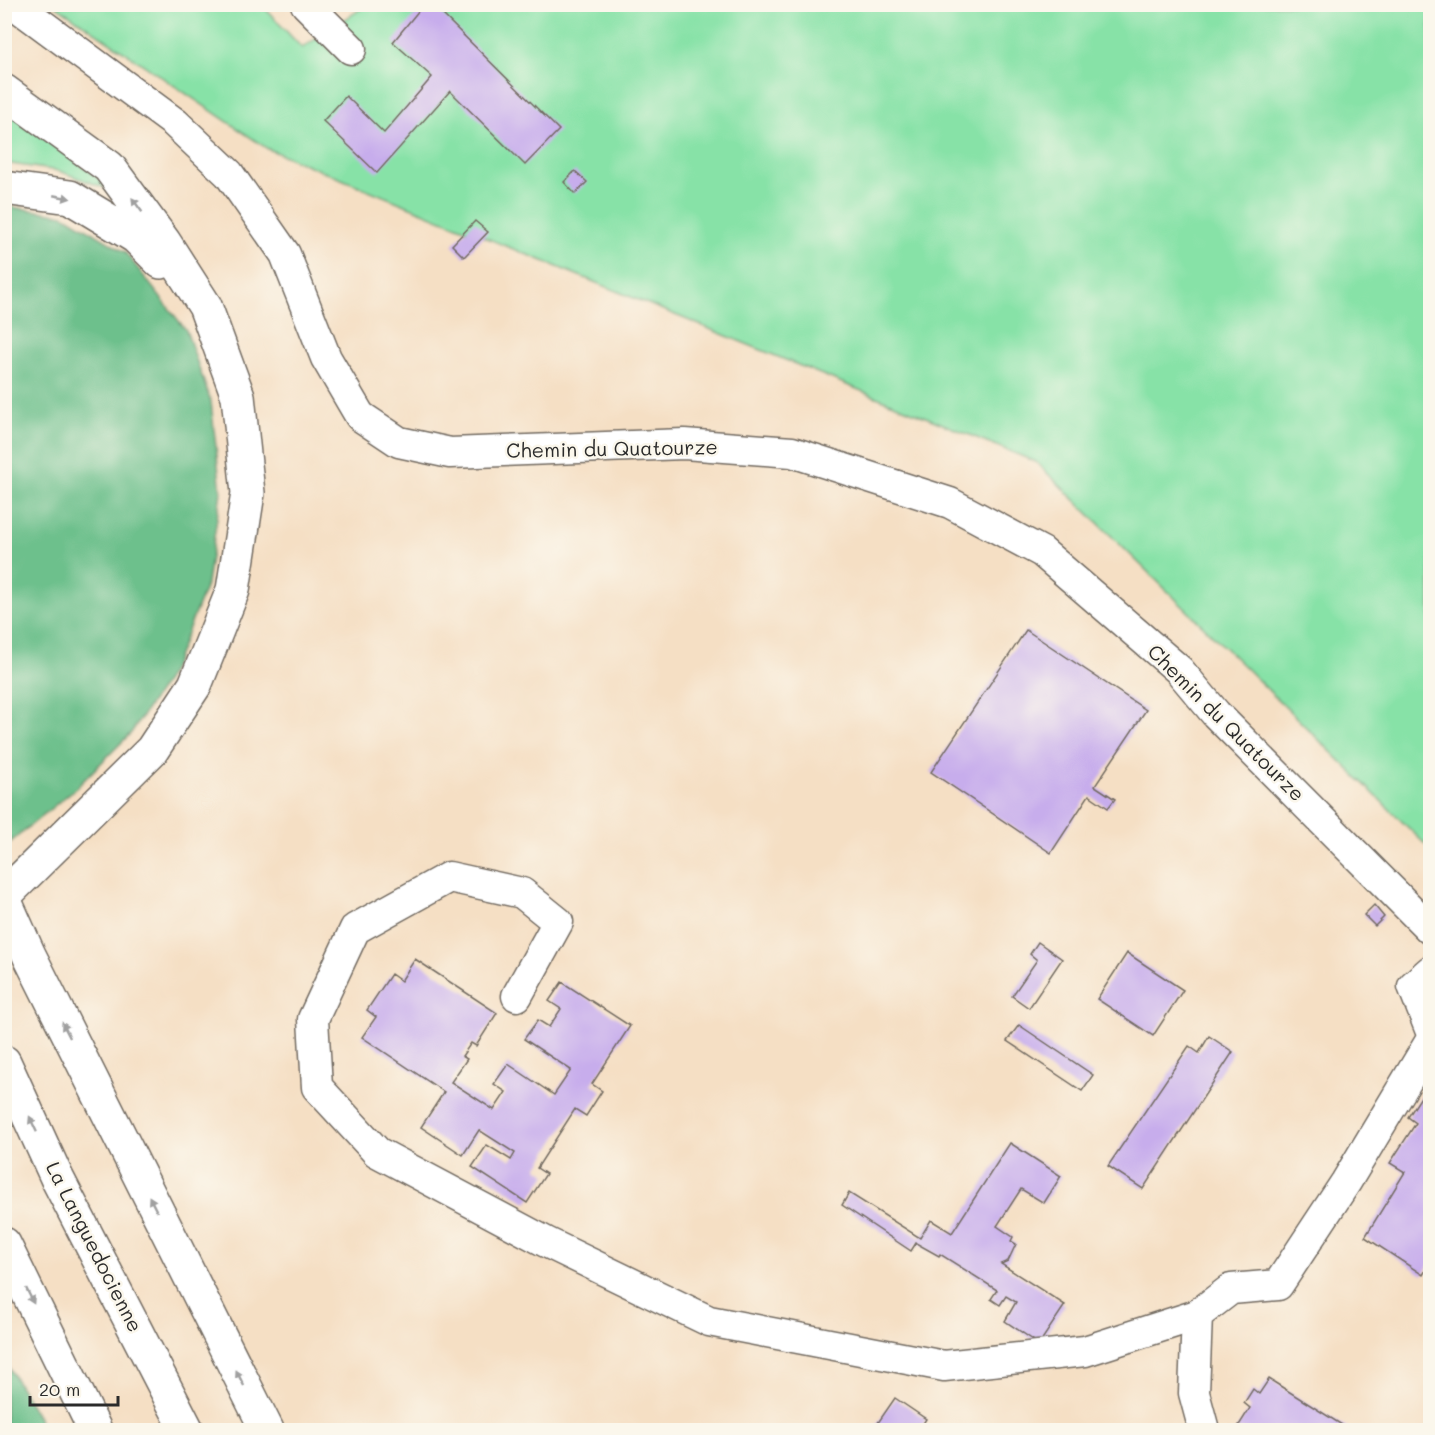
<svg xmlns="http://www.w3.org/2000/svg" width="1435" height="1435" viewBox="0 0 1435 1435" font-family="Mali,sans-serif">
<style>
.green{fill:#87e2a7;stroke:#598669;stroke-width:1.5}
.forest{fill:#6dc08c;stroke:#4c765c;stroke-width:1.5}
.building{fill:#c7adec}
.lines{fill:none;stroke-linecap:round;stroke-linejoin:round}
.minor-casing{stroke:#726a61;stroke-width:33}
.highway-casing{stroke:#726a61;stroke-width:36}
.minor{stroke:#fff;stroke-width:30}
.highway{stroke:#fff;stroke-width:33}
.oneway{fill:#a0a0a0}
.labels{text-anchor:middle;stroke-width:5;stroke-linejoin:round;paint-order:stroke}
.street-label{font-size:20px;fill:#2b2b2b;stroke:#fbf7ec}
</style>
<rect width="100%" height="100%" fill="#fbf7ec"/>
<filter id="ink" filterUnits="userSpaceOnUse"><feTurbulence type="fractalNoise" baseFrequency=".0167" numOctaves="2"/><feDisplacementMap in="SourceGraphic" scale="12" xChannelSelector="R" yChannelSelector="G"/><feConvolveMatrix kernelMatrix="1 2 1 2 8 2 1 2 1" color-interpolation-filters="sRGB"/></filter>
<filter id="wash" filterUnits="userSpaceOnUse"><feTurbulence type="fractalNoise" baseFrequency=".008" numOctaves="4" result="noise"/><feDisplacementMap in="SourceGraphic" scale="24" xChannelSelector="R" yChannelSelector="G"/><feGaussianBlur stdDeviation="1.35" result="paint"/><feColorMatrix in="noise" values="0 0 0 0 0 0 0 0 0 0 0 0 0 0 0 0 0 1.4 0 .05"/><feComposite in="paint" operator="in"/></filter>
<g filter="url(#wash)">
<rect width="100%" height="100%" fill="#f5dfc4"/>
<g class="green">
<polygon points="368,4 1430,5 1430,849 1036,462 268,149 55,5 262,5 302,48"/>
<polygon points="4,108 119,193 59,171 5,163"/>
</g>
<g class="forest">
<polygon points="5,206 64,215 125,252 186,330 211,402 221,492 207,583 171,673 131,733 77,787 7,845 4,839"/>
<polygon points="4,1361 5,1361 45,1430 16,1430 5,1423"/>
</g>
<g id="blocks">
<g class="building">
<polygon points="424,4 432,4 559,130 525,165 450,91 377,173 323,121 346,96 384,133 432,77 393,42"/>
<polygon points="575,171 587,182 575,194 564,182"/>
<polygon points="475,221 488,232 464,257 452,245"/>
<polygon points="1026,630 1146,710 1095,786 1115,799 1108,808 1089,795 1051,853 931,772"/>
<polygon points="1374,905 1384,917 1375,926 1364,915"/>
<polygon points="1038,942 1062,959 1029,1008 1012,996 1037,960 1030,954"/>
<polygon points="1127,953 1183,990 1153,1036 1097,999"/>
<polygon points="415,959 497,1013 476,1046 471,1043 462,1056 467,1059 451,1082 494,1110 506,1092 494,1084 508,1064 554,1095 571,1070 524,1039 538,1020 549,1027 561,1009 549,1001 562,982 630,1026 592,1084 602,1091 586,1116 575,1109 537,1168 546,1174 527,1203 472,1167 487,1145 511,1160 515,1153 479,1130 463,1155 421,1127 444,1092 362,1037 376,1017 367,1010 391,974 401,981"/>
<polygon points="1019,1025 1093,1075 1082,1091 1007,1041"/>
<polygon points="1209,1036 1233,1052 1143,1189 1108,1166 1189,1046 1199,1053"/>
<polygon points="1426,1089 1430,1092 1430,1263 1423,1275 1365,1237 1405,1172 1390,1163 1416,1123 1408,1117"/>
<polygon points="1010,1143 1061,1176 1044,1203 1021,1189 997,1226 1013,1237 1011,1241 1016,1244 1008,1261 1001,1264 1065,1305 1039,1344 1005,1321 1016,1302 1006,1296 1000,1305 991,1299 997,1290 940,1254 939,1256 916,1243 911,1251 842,1205 849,1193 920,1238 931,1220 952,1233"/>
<polygon points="1269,1379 1350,1430 1236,1430 1250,1408 1244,1403 1253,1389 1259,1394"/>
<polygon points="895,1398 926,1419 919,1430 873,1430"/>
</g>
</g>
</g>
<g filter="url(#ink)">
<use href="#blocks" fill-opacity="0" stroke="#726a61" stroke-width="1.5"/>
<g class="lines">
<defs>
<g id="minor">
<polyline points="14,4 175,123 229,174 285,254 326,358 360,416 399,442 450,453 684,444 792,452 950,503 1042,552 1179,670 1216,714 1430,929"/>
<polyline points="306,4 351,49"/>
<polyline points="1430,971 1413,986 1430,1029"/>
<polyline points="517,996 558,922 522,893 449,877 355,929 313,1019 317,1087 377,1152 546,1242 709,1321 944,1366 1085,1351 1197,1315"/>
<polyline points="1204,1430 1194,1393 1197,1315 1231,1289 1278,1285 1346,1182 1430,1042"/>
</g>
<g id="highway">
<polyline points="4,91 109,167 164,242 205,306 238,396 248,493 233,590 195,685 152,750 4,896"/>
<polyline points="4,188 70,197 136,237 161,262"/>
<polyline points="4,899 29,955 267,1430"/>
<polyline points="4,1062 57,1178 187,1430"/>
<polyline points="4,1244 95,1430"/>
</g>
</defs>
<use href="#minor" class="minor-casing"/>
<use href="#highway" class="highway-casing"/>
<use href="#minor" class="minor"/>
<use href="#highway" class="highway"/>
</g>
<defs><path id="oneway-solid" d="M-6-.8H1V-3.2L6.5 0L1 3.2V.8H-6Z" transform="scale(1.5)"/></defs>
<g class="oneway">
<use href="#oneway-solid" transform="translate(62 197) rotate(11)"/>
<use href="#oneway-solid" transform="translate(137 205) rotate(-126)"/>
<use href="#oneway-solid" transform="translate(66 1030) rotate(-117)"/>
<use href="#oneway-solid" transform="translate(33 1124) rotate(-115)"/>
<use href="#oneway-solid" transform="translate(153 1204) rotate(-117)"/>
<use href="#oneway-solid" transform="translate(30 1296) rotate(64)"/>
<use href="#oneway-solid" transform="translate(240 1378) rotate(-117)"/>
</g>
</g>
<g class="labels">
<g class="street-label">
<text transform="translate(612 449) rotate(-1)" y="7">Chemin du Quatourze</text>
<text transform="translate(1226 723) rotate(45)" y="7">Chemin du Quatourze</text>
<text transform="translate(94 1247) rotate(63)" y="7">La Languedocienne</text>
</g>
</g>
<rect width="1435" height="1435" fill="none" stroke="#fbf7ec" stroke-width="24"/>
<path d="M30 1396v9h88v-9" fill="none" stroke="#2b2b2b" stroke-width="3"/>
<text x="39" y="1396" font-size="18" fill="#2b2b2b" stroke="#fbf7ec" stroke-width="4.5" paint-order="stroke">20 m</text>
</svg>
